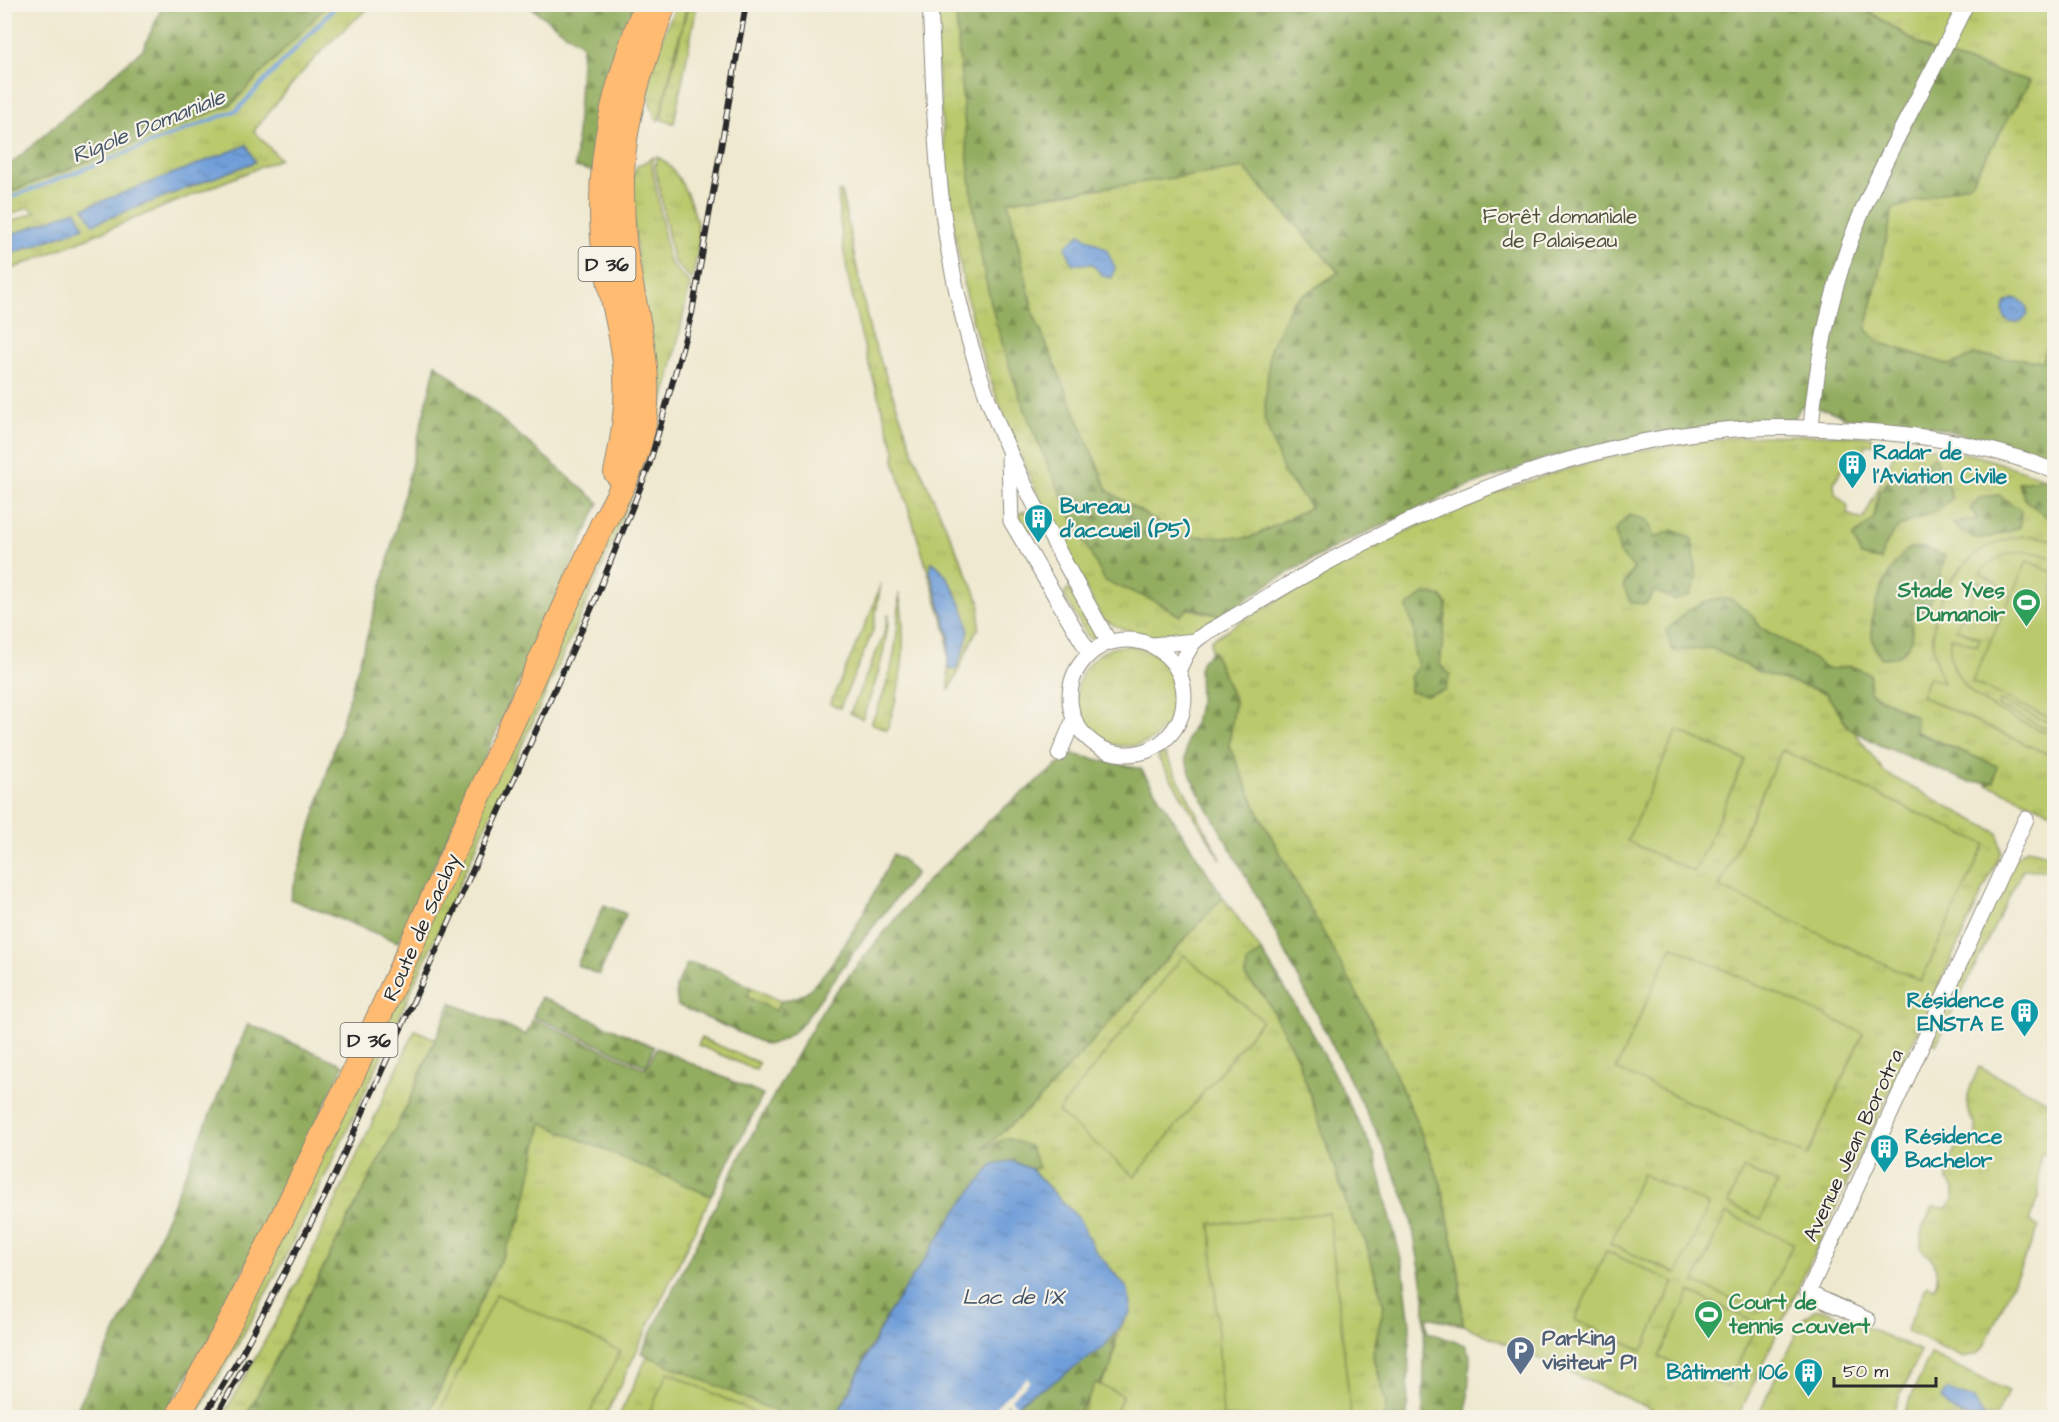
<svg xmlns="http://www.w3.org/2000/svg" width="2059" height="1422" viewBox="0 0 2059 1422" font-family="'Architects Daughter',sans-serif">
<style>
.grass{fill:url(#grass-tufts);stroke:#727a4c;stroke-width:1.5}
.forest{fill:url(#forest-firs);stroke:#5f6c46;stroke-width:1.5;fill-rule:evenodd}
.pitch{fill:#bac96c;stroke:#727a4c;stroke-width:1.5}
.water{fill:url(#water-ripples);stroke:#4e6482;stroke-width:1.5}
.pier{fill:#efe9d0}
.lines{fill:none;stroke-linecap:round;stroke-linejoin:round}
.stream{stroke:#709ed9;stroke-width:4}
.street-casing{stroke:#8d8a7e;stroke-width:17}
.primary-casing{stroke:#8d8a7e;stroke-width:26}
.street{stroke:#fff;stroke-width:15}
.primary{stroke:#ffbb71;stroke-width:24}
.rail-casing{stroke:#2b2b2b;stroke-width:6}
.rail{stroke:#f7f3e8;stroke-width:4;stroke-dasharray:11;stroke-linecap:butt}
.labels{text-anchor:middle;stroke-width:4.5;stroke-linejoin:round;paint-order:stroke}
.shield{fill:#f7f3e8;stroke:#686764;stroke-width:1.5}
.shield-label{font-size:20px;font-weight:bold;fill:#2b2b2b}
.park-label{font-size:21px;fill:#4f523b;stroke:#f7f3e8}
.culture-label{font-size:21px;font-weight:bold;fill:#0d838f;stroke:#f7f3e8;text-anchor:start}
.leisure-label{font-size:21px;font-weight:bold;fill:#27864d;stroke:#f7f3e8;text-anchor:end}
.street-label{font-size:21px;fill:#2b2b2b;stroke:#f7f3e8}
.service-label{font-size:21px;font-weight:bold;fill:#4e5e75;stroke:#f7f3e8;text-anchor:start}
.water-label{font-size:22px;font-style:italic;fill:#435368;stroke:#f7f3e8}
</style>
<defs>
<pattern id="grass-tufts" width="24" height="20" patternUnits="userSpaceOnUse" patternTransform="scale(1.5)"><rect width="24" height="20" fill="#bac96c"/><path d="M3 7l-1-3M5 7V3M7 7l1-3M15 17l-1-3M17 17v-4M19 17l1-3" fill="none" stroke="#a0ad5e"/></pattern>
<pattern id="forest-firs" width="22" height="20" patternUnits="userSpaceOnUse" patternTransform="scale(1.5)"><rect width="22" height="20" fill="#93ad60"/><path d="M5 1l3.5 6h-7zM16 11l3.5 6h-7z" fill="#788d4f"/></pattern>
<pattern id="water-ripples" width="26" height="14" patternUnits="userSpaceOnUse" patternTransform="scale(1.5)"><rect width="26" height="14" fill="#709ed9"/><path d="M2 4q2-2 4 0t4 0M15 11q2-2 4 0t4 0" fill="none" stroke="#5c81b0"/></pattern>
</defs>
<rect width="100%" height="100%" fill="#f7f3e8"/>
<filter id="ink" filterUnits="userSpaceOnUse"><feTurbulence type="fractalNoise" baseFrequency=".0167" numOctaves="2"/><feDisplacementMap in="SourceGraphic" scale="12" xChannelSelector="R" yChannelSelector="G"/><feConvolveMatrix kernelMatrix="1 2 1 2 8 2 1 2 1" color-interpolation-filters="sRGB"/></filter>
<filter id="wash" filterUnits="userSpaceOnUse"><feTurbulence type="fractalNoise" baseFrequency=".008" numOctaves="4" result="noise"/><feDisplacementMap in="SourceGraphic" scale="24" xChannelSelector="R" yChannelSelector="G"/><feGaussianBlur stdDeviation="1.35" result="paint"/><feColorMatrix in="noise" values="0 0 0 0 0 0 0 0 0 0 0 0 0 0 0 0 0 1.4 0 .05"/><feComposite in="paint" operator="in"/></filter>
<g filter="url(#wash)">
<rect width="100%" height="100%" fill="#efe9d0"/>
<g class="grass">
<path d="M319,5H373C326,41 290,85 254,131L280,159L7,271L5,266V224L36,212L28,207L5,217V194L232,104Z"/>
<path d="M676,5H687L659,120H657C634,85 663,40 676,5Z"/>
<polygon points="688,5 697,5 674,123 662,120 662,111"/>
<path d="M933,5H955L994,314L1013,377L1061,494L1157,602L1222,616C1212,622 1197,636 1186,638C1164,643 1118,631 1101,617C1056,532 1013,452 984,360C947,245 942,124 933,5Z"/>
<polygon points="1859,5 2054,5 2054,321 2043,361 1975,355 1950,365 1881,343 1866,330 1893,208 1971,183 2029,82 1930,51"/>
<path d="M654,157L652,165L669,262L690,284L669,381L640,471L608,555C544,697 480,839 416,980C349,1129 281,1278 195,1417L184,1418L614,512L640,289L630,184L637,166Z"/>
<path d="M657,157C679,166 698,214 699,238C699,251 694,267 692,280L673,261L655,166Z"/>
<polygon points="1244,168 1339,273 1292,303 1284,473 1311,507 1250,538 1179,536 1108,491 1034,315 1008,201"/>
<path d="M841,191L870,331L915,457L980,603L979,629L976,631L949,691L947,634L894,461L895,451C869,367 842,281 838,192Z"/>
<path d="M1841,435L1871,437L1877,443L1866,445L1857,468L1842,469L1834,482L1835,494L1848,506L1847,514L1863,520L1897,448L1906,443L1978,456L2054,481V813L1987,784L1994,781L1996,766L1915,731L1916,717L1870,692L1851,666L1829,670L1809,688L1826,693L1885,773L1998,833L2001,852L1738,1417H1669L1463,1325L1459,1272L1441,1184L1418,1125L1259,814L1229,745L1235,701L1213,651L1211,652V640C1357,549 1518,465 1691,442C1741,435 1792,435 1841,435Z"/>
<polygon points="1025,511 1037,528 1025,535 1017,518 1018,514"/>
<polygon points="881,583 873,631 840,708 830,704 872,609"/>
<polygon points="1067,589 1070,589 1096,634 1095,638 1091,639 1087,636 1064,595"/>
<path d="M899,593C908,641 903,685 887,730L871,723C892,681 899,640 899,593Z"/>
<path d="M889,613C886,651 877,683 862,719L850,713L883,637Z"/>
<circle cx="1127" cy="696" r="50"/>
<polygon points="1159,753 1165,754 1221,859 1158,758"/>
<polygon points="2027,849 2054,855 2054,871 2023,869 1936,1045 1930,1042 2012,860"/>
<path d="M1223,897L1262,952L1247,963L1246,978L1265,997L1298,1059L1350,1214L1366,1242L1384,1306L1373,1353L1386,1404L1384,1417H1077C1083,1398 1105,1385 1111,1366C1118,1344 1113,1332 1130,1313L1127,1288L1094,1249L1079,1219L1031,1169L1038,1168L980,1151L1038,1101Z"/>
<polygon points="751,987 781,1001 776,1011 747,997"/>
<polygon points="415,1030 435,1039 407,1106 246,1417 222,1418 302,1274"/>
<polygon points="701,1038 759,1063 756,1070 698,1045"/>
<path d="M1979,1067L2054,1104V1159L2041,1153L2038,1169L2039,1197L2029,1221L2039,1227L1984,1346L1979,1353L1963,1358L1906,1331L1927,1285L1934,1288C1942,1270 1935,1261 1921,1249L1922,1229L1933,1207L1946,1208L1954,1199V1188L1947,1181C1946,1166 1952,1152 1961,1141L1967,1142L1976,1136V1125C1959,1106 1970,1088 1979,1067Z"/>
<polygon points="542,1122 711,1196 605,1417 427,1418 485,1291 522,1217"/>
<polygon points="1814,1310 1826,1310 1921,1351 1890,1417 1757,1418 1802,1320"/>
<polygon points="1931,1354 2008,1391 1996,1417 1901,1418"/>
<polygon points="648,1355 788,1417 618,1418"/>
</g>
<g class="forest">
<polygon points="163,5 327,5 232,104 5,194 5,169 143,49"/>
<polygon points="527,5 638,5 593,171 575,167 582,45"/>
<path d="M955,5H1859L1930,51L2030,81L1971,183L1893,209L1866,330L1881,343L1949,365L1975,355L2042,361L2054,321V460L1931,426L1846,418L1828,410L1801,406L1795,418L1549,457L1456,491L1335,547L1275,580L1222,616L1190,607L1180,616L1157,602L1105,581C1049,477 998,362 979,245C966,165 962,85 955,5ZM1244,168L1339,272L1292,303L1270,349L1264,419L1284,473L1311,507L1250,538L1179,536L1108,491L1034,315L1008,201Z"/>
<polygon points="436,364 599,503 497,731 398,942 290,899 382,585"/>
<path d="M1934,455L1943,472L1952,498C1924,530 1894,506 1881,560L1861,556L1853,537L1873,520L1879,492L1897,471L1914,477Z"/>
<polygon points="2042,478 2054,483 2054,522 2026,501 2018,483"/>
<path d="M1999,495L2021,510L2020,527C1992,537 1973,547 1952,523L1978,519L1970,509L1980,497Z"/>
<polygon points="1629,515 1648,520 1654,538 1672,530 1692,538 1697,579 1690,595 1675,600 1655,591 1646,604 1631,603 1623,586 1634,568 1620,554 1615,530"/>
<path d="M1921,547L1945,556L1939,582L1926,611L1911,613C1913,639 1914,657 1881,658C1857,624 1884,577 1906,550Z"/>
<polygon points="1424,594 1441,596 1447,604 1440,665 1450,675 1445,690 1426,695 1410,692 1410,677 1418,666 1414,652 1415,633 1407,607"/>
<polygon points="1714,599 1731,599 1752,615 1761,628 1796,647 1829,670 1851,666 1870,674 1870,693 1916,717 1915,732 1997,766 1994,782 1968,782 1880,745 1849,728 1826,693 1759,672 1712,648 1673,651 1666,631 1688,610"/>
<polygon points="1213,651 1235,701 1229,745 1259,814 1369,1016 1418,1125 1441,1184 1459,1272 1463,1325 1427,1317 1427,1332 1465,1345 1470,1355 1467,1417 1423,1417 1425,1296 1409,1209 1383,1146 1257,896 1194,784 1185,758 1187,740 1195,721 1200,701 1199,669 1202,660"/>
<polygon points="1072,754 1141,769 1223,897 1038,1101 983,1149 1006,1138 1030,1146 1039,1168 1031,1169 1011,1161 885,1319 836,1417 788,1417 641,1353 747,1143 825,1005 922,886 996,814"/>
<path d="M893,854L902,859L916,873L861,942L799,1028L782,1040L767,1045L677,1005L676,987L687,964C709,963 731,977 751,987L747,997L776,1011L781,1001C788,999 797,998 803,994C833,975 878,888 893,854Z"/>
<polygon points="604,905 626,914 599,975 577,965"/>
<polygon points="1262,952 1316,1039 1374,1153 1403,1267 1410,1325 1407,1417 1384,1417 1386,1404 1373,1353 1384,1306 1366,1242 1350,1214 1298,1059 1265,997 1246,978 1247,963"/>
<polygon points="541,997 654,1047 646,1066 533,1016"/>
<polygon points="451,1003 526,1035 533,1019 646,1069 657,1048 763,1095 711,1196 542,1123 522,1217 485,1291 427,1417 246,1417 407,1106"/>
<polygon points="248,1024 344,1065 206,1347 162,1417 72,1418 133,1298"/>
<polygon points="1116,1332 1111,1368 1080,1409 1077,1417 1073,1417 1073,1411 1059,1417 1003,1418 1033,1392 1040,1389"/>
</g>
<g class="pitch">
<path d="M2033,536L2054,540V559C2030,547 1998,550 1980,573L2005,588L2001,595L1979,581L1956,629L1980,638L1977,646L1950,637C1944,698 2011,716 2054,736V757L1921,696L1929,677L1943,683C1938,668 1933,654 1933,638C1934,584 1978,535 2033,536Z"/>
<polygon points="2027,561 2054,573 2054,720 1972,682"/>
<polygon points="2000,701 2054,725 2054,732 1998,706"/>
<polygon points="1677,730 1745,760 1694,872 1627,841"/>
<polygon points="1782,750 1985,844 1921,981 1719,887"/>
<polygon points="1672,946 1863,1033 1807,1156 1616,1069"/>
<polygon points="1184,955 1262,1020 1135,1177 1058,1112"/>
<polygon points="1744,1168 1777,1183 1761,1219 1728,1203"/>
<polygon points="1642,1174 1709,1205 1677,1274 1610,1244"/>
<polygon points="1329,1213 1351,1417 1223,1417 1211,1224"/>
<polygon points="1726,1213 1793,1243 1761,1312 1695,1282"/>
<polygon points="1606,1251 1674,1282 1642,1351 1575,1320"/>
<polygon points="1690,1292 1757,1323 1727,1388 1659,1357"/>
<polygon points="496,1294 620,1351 588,1417 437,1417"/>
<polygon points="668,1372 763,1417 647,1417"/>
<polygon points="1095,1383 1123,1395 1114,1417 1081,1417"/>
</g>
<g class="water">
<polygon points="247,145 255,162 93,224 84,208"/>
<polygon points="76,210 84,227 14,253 5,237"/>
<polygon points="1080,234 1106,249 1115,267 1112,278 1103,276 1092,264 1073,264 1065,247"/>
<circle cx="2015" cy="311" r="12"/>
<path d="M932,562C947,569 969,616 968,632C967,645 961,657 956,669L952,670L948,667L949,635L930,571Z"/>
<polygon points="1011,1161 1031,1169 1079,1219 1094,1249 1127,1288 1131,1304 1130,1313 1102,1349 1044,1388 1033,1392 1003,1417 836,1418 887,1316 955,1213 993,1164"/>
<path d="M1947,1390L1974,1399L1984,1417C1965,1418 1952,1415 1941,1398Z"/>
</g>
<polygon class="pier" points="1027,1377 1030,1381 1011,1399 1016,1405 1013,1408 1008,1403 1005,1406 1009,1411 1006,1414 996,1406"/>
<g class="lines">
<polyline class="stream" points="4,200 237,110 338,4"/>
</g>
</g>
<g filter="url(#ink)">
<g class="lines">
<defs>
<g id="street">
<path d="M930,4C934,78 934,154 945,227C956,302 978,383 1010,453C1039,518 1074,580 1109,642"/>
<path d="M1811,427C1817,360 1831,289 1856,226C1887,150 1930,79 1966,4"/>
<polyline points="1009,458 1011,521 1089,653"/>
<circle cx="1127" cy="697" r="57"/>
<polyline points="1152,645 1195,641"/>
<path d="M1178,671C1183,661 1187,651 1194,642C1201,635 1213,629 1222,624C1249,608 1276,591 1303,576C1428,505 1569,446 1713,431C1768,425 1824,428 1879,432C1938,437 1999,448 2054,471"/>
<polyline points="1059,754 1074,719"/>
<polyline points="1868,1320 1808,1293 2026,819"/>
</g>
<g id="primary">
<path d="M616,473C624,436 630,393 624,355C619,317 606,278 603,239C597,150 615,87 646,4"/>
<path d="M177,1418L233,1317L351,1078L602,525C620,493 641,453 645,416C652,357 630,299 624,240C622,219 622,197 622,176C623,116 644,60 664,4"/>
</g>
</defs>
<use href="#street" class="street-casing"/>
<use href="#primary" class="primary-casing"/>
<use href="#street" class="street"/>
<use href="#primary" class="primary"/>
<defs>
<g id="rail">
<polyline points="203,1418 240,1357 325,1196 593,605 649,466 692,313 746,4"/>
<polyline points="215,1418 248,1360"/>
</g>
</defs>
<use href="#rail" class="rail-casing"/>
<use href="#rail" class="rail"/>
</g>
</g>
<defs>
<symbol id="building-pin" viewBox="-11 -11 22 30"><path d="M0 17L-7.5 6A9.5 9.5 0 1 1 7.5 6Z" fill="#0f9aa8" stroke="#f7f3e8"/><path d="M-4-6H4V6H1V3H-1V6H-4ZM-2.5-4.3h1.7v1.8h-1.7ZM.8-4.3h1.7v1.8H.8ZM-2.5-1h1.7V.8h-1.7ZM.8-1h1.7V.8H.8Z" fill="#fff"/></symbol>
<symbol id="stadium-pin" viewBox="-11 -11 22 30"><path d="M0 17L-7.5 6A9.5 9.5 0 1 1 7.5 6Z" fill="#2e9e5b" stroke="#f7f3e8"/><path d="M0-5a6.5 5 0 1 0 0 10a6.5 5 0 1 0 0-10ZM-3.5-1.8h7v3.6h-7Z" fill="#fff"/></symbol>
<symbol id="parking-pin" viewBox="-11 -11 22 30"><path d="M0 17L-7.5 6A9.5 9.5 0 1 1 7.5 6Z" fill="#5c6f8a" stroke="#f7f3e8"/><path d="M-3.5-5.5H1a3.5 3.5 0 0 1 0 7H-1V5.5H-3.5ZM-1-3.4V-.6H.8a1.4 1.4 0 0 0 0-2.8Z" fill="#fff"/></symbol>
</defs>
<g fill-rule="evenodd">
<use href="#building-pin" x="1836" y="448" width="33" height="45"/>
<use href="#building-pin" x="1022" y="502" width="33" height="45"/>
<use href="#stadium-pin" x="2010" y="586" width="33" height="45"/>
<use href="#building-pin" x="2008" y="996" width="33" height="45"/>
<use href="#building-pin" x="1868" y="1132" width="33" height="45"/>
<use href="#stadium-pin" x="1692" y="1298" width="33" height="45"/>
<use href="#parking-pin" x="1504" y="1334" width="33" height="45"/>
<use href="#building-pin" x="1792" y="1356" width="33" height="45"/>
</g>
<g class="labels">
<g class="shield">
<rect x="578.5" y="247" width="57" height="34" rx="4.5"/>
<rect x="340.5" y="1023" width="57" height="34" rx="4.5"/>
</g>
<g class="shield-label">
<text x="607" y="271">D 36</text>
<text x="369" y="1047">D 36</text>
</g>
<g class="park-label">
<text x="1560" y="223">Forêt domaniale<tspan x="1560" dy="24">de Palaiseau</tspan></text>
</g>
<g class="culture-label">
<text x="1873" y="459">Radar de<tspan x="1873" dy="24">l’Aviation Civile</tspan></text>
<text x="1060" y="513">Bureau<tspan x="1060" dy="24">d'accueil (P5)</tspan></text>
<text x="2004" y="1007" text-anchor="end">Résidence<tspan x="2004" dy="24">ENSTA E</tspan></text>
<text x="1905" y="1143">Résidence<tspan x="1905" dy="24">Bachelor</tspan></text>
<text x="1788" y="1379" text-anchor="end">Bâtiment 106</text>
</g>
<g class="leisure-label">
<text x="2005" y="597">Stade Yves<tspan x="2005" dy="24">Dumanoir</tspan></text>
<text x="1729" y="1309" text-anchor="start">Court de<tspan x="1729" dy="24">tennis couvert</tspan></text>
</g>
<g class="street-label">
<text transform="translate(421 927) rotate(-66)" y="7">Route de Saclay</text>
<text transform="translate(1853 1145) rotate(-65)" y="7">Avenue Jean Borotra</text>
</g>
<g class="service-label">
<text x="1542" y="1345">Parking<tspan x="1542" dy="24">visiteur P1</tspan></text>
</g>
<g class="water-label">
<text transform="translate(148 125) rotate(-22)" y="8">Rigole Domaniale</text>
<text x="1013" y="1304">Lac de l'X</text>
</g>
</g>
<rect width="2059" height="1422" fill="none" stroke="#f7f3e8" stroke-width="24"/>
<path d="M1834 1377v9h102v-9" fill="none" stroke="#2b2b2b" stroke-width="3"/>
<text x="1843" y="1377" font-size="18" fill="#2b2b2b" stroke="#f7f3e8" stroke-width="4.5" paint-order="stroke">50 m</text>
</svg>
